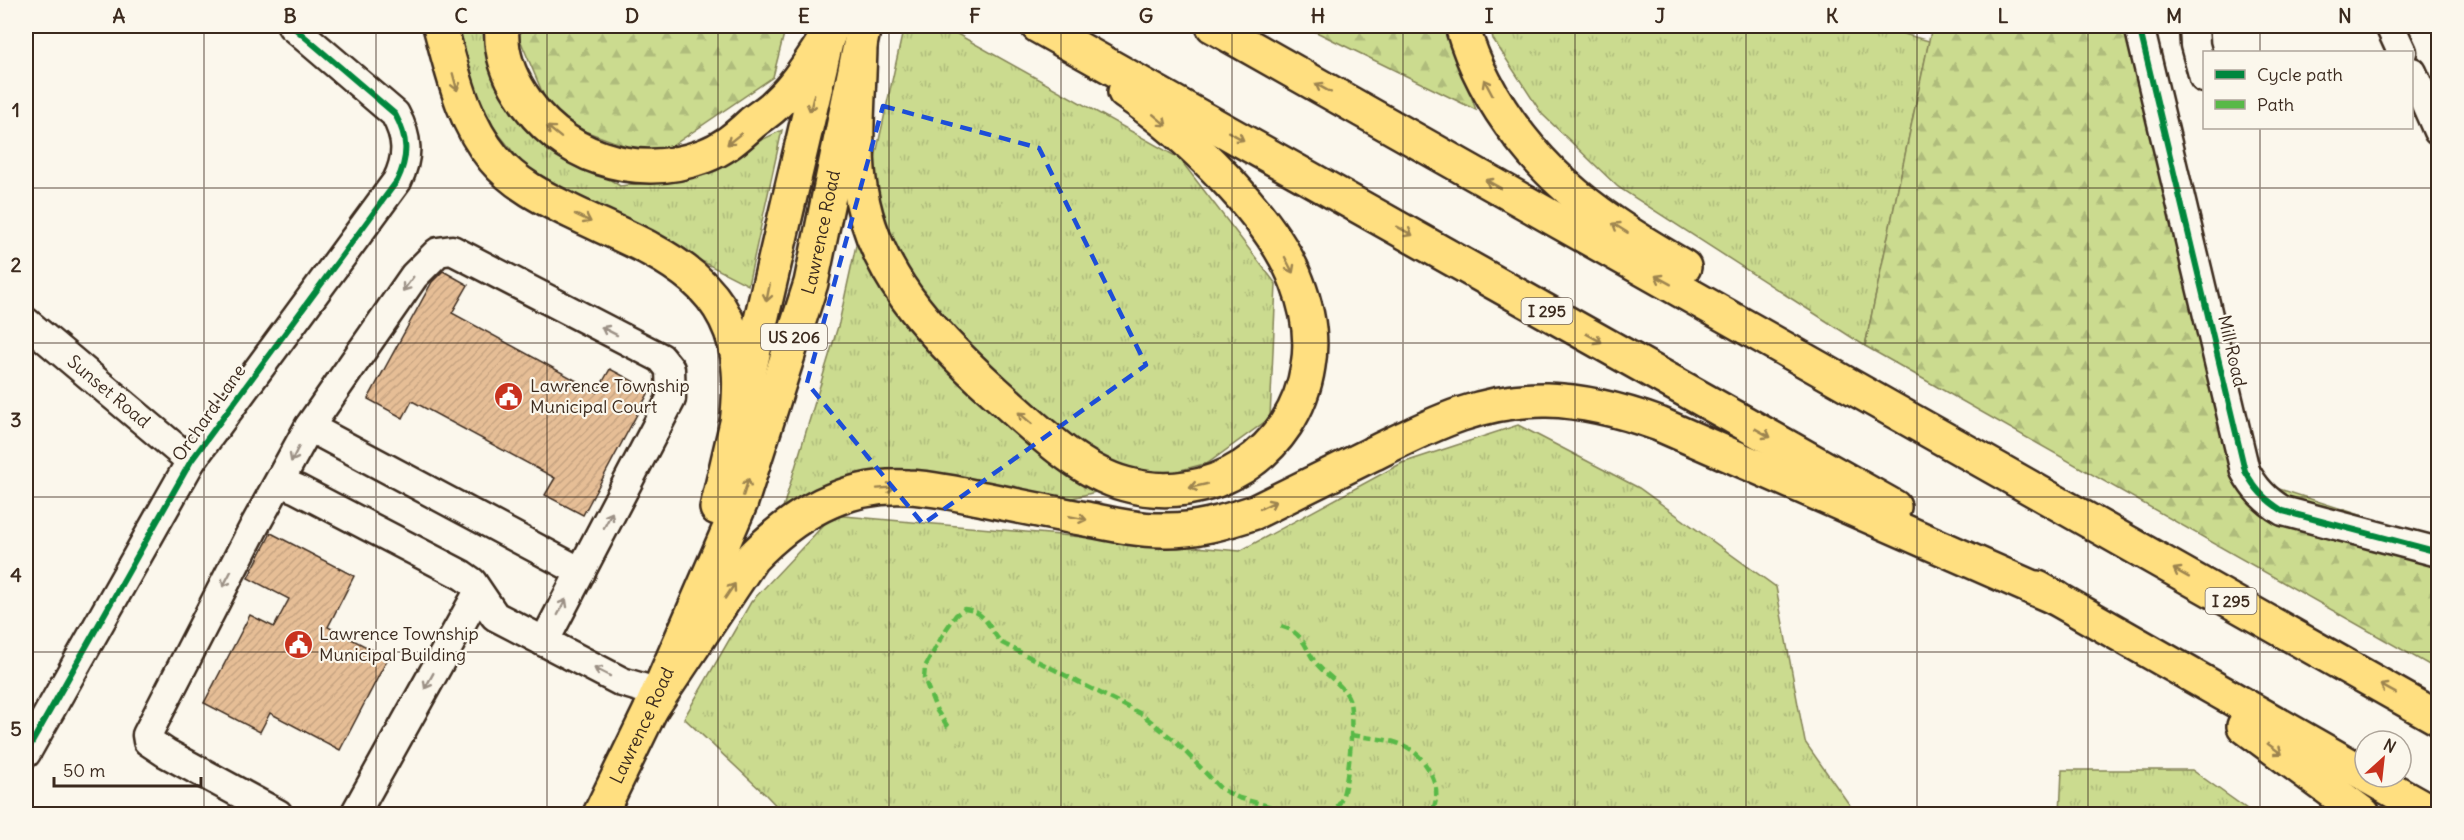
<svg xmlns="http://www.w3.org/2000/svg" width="2464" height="840" viewBox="0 0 2464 840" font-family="Delius,sans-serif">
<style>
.grass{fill:url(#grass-tufts);stroke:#838256;stroke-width:1.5}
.forest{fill:url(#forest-firs);stroke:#838256;stroke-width:1.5}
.building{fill:url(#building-hatch);stroke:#3b2a1e;stroke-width:1.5}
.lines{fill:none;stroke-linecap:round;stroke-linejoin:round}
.minor-casing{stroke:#3b2a1e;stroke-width:33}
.major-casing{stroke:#3b2a1e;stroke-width:38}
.highway-casing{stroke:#3b2a1e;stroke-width:38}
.minor{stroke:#fbf7ec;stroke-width:28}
.major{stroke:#ffdf80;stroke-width:33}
.highway{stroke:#ffdf80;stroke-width:33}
.quiet{stroke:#58b947;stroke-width:4.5;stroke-dasharray:9 4.5;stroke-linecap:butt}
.cycleway-casing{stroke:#fbf7ec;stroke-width:10}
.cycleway{stroke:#00873e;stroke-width:6}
.oneway{stroke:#9d844f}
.oneway2{stroke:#9b9085}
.marked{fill:none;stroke:#1d4ed8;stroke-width:4.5;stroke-dasharray:12 8;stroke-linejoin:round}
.grid{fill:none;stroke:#3b2a1e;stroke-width:1.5;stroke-opacity:0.55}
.labels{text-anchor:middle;stroke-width:4.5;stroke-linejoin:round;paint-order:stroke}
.shield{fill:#fbf7ec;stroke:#75685c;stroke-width:1.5}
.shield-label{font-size:16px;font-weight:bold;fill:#3b2a1e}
.street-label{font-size:18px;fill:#3b2a1e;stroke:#fbf7ec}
.poi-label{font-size:18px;fill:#3b2a1e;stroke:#fbf7ec;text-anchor:start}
.neatline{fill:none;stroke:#3b2a1e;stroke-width:2}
.grid-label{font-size:20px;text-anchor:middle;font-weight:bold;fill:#3b2a1e}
</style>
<defs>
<pattern id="grass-tufts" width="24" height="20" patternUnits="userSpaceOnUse" patternTransform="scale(1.5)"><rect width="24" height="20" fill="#cbdb8f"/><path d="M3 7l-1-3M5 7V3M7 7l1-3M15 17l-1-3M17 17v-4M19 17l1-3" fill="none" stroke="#afbc7b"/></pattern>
<pattern id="forest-firs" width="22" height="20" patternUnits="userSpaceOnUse" patternTransform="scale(1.5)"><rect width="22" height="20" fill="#cbdb8f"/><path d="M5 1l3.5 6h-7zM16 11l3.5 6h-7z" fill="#afbc7b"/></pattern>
<pattern id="building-hatch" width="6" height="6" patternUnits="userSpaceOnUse" patternTransform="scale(1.5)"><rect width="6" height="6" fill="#e6be96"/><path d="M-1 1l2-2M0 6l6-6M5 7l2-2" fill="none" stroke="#c6a381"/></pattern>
</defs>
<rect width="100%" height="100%" fill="#fbf7ec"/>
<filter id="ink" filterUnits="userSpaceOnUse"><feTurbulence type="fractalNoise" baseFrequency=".0167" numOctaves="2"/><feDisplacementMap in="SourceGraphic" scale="12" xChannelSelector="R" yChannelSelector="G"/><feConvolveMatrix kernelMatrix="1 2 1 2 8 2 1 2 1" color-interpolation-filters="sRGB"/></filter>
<g filter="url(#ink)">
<g class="grass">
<polygon points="459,26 490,26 488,63 528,129 620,186 684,178 782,130 748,285 530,173 481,112"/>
<polygon points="904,26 943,26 1179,158 1276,284 1270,418 1208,463 1053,503 880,475 781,514 839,323"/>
<polygon points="1490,26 1876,26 1929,41 1865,346 1618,187 1542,114 1493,39"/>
<polygon points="1518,425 1639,488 1776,587 1805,742 1856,814 784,814 766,795 684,718 751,602 833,515 1240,551 1402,463"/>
<polygon points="2062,770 2192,770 2254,814 2060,814"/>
</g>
<g class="forest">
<polygon points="518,26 786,26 773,77 656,157 554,120 516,30"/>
<polygon points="1304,26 1447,26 1476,110"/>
<polygon points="1932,26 2134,26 2236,475 2438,540 2438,670 1865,346"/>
</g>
<g class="building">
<polygon points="443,271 468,285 452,313 597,392 610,369 650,390 583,515 545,495 555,478 412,401 403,418 368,399 432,282"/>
<polygon points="271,533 354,576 328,627 388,658 340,750 270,713 260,732 204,703 250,615 274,627 289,599 248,578"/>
</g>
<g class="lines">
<defs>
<g id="minor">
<path d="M2139,26L2245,471C2255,489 2265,500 2283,511L2438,552"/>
<polyline points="2194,26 2195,45 2204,78"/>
<polyline points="2390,26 2402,52"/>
<polyline points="2412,72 2438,131"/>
<path id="s1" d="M26,322L191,461"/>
<polyline points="309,427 581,572"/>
<polyline points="280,482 297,489 462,575 472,582 495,616 622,682 656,692"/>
<path d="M26,753L191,461L397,181C409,156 408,138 395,114L292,26"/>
<polyline points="278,814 166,753 148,741 147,735 254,527 309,427 414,276 438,252 452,250 661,358 670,369 671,399 544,642"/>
<polyline points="355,814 478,593"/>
</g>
<g id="major">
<polyline points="717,508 827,38"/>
<path id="s2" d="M600,814L651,709L741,502L811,283L864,26"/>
</g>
<g id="highway">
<path d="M440,26C453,73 462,120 494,159C515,184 543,198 572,212C646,248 733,273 739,370C741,389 738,410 737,429"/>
<path d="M502,26C500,50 508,74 521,94C559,156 635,182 704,156C723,149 737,137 752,123C760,116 770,111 777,103C798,84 813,57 829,34"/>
<polyline points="1038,26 1894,507"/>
<polyline points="1213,26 2438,718"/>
<path d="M1462,26C1485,106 1544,177 1613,223C1636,239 1660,253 1684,267"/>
<path d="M860,47C859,91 854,136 859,180C869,269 931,334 995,392C1032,425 1077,471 1125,484C1209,508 1295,453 1308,366C1313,338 1307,308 1297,282C1273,216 1183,131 1125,92"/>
<polyline points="2038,588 2365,774"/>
<path d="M651,709L752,558C793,515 846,483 908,487C933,488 959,494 984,499C1018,506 1052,513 1086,519C1111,524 1136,530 1162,530C1195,531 1225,522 1255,512C1294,493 1332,474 1370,455C1429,426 1479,399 1547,400C1586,401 1623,411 1659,424L2056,598"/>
<polyline points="2244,726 2363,814"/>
<polyline points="2369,777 2435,814"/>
</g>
</defs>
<use href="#minor" class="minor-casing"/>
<use href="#major" class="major-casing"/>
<use href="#highway" class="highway-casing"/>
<use href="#minor" class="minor"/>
<use href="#major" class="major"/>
<use href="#highway" class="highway"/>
<g class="quiet">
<path d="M1281,626C1285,628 1291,629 1294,632C1304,639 1308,652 1315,662C1325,675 1343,684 1349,699C1355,715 1349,790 1339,804C1335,810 1331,812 1325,814"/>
<path d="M948,727L937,711L924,678L925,667L945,631L956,615L964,609C987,611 988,629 1002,643L1143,715L1175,741L1221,789L1239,798L1298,814"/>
<path d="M1351,735C1388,741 1413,738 1431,774C1438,788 1438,801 1431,814"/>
</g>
<defs>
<g id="cycleway">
<path d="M2139,26L2245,471C2255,489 2265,500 2283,511L2438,552"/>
<path d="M26,753L191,461L397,181C409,156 408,138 395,114L292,26"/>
</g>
</defs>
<use href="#cycleway" class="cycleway-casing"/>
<use href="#cycleway" class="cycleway"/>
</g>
<defs><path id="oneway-shaft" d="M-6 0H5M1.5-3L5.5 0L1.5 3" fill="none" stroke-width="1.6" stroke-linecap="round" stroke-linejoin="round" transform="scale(1.5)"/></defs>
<g class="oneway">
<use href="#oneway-shaft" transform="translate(455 82) rotate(75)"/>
<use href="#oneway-shaft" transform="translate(1488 87) rotate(-118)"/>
<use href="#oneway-shaft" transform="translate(1323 88) rotate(-151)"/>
<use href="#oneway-shaft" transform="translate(812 103) rotate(104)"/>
<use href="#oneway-shaft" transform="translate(1160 120) rotate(40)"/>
<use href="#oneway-shaft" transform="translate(554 132) rotate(-141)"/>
<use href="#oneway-shaft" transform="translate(1236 136) rotate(29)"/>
<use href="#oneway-shaft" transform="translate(734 139) rotate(141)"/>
<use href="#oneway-shaft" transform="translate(1493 184) rotate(-151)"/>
<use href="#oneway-shaft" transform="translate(583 218) rotate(26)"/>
<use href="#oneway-shaft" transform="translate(1620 228) rotate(-148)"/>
<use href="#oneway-shaft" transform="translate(1405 231) rotate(29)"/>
<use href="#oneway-shaft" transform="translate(1289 265) rotate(63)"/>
<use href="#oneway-shaft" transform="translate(1663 280) rotate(-151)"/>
<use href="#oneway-shaft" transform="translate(768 293) rotate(101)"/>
<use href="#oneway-shaft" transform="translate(1594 338) rotate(29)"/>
<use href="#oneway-shaft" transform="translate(1025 418) rotate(-139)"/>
<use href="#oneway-shaft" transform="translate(1763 433) rotate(29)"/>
<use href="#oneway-shaft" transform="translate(1198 486) rotate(167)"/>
<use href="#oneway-shaft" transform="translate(746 487) rotate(-72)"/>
<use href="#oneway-shaft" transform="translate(886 488) rotate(-4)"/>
<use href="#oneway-shaft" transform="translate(1268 505) rotate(-26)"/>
<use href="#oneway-shaft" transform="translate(1078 518) rotate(11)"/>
<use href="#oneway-shaft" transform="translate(2181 573) rotate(-151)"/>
<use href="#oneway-shaft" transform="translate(730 591) rotate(-56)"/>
<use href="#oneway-shaft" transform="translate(2388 689) rotate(-151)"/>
<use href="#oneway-shaft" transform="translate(2275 749) rotate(36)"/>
</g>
<g class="oneway2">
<use href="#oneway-shaft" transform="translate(408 284) rotate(126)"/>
<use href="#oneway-shaft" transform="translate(609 331) rotate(-153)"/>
<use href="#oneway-shaft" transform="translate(295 454) rotate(117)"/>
<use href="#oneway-shaft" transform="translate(608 520) rotate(-62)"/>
<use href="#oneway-shaft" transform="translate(227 579) rotate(118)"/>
<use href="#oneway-shaft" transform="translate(562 607) rotate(-62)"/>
<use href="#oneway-shaft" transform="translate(602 672) rotate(-153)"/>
<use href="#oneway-shaft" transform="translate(429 681) rotate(119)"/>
</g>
</g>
<path class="marked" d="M883,106L1039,148L1146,365L923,524L807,383Z"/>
<path class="grid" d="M204,26V814M376,26V814M547,26V814M718,26V814M889,26V814M1061,26V814M1232,26V814M1403,26V814M1575,26V814M1746,26V814M1917,26V814M2088,26V814M2260,26V52M2260,128V814M26,188H2438M26,343H2438M26,497H2438M26,652H2438"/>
<defs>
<symbol id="civic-disc" viewBox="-11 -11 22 22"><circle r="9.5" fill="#c8321e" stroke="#fbf7ec"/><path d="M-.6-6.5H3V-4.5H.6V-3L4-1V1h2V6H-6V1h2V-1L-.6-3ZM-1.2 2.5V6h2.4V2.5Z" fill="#fff"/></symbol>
</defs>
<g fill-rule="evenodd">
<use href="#civic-disc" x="492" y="380" width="33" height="33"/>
<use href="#civic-disc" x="282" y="628" width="33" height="33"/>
</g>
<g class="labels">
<g class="shield">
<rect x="1521.5" y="298" width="51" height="26" rx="4.5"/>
<rect x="761" y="324" width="66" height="26" rx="4.5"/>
<rect x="2205.5" y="588" width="51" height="26" rx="4.5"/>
</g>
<g class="shield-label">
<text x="1547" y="317">I 295</text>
<text x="794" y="343">US 206</text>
<text x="2231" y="607">I 295</text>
</g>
<g class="street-label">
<text dy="6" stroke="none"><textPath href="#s2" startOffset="624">Lawrence Road</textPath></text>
<text transform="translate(2232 351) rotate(77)" y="6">Mill Road</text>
<text dy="6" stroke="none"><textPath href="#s1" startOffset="108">Sunset Road</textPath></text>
<text transform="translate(209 413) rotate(-55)" y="6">Orchard Lane</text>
<text dy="6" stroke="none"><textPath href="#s2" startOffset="98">Lawrence Road</textPath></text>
</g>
<g class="poi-label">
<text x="530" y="392">Lawrence Township<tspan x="530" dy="21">Municipal Court</tspan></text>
<text x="319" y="640">Lawrence Township<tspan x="319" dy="21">Municipal Building</tspan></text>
</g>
</g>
<rect width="2464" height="840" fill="none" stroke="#fbf7ec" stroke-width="66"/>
<rect x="2203" y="51" width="210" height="78" fill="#fbf7ec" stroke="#aea59a" stroke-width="1.5"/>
<rect x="2215" y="70" width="30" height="9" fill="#00873e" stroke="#aea59a" stroke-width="1.5"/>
<text x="2257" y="81" font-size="18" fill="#3b2a1e">Cycle path</text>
<rect x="2215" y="100" width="30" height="9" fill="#58b947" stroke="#aea59a" stroke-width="1.5"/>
<text x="2257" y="111" font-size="18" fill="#3b2a1e">Path</text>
<g transform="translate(2383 759) rotate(27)"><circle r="28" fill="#fbf7ec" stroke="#aea59a" stroke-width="1.5"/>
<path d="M0-4.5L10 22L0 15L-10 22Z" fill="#c8321e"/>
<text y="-9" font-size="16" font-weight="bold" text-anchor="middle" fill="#3b2a1e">N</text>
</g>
<path d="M54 777v9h147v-9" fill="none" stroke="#3b2a1e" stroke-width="3"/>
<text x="63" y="777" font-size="18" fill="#3b2a1e" stroke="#fbf7ec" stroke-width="4.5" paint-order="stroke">50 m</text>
<rect x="33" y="33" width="2398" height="774" class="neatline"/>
<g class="grid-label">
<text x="119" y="23">A</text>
<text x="290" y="23">B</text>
<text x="461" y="23">C</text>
<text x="632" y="23">D</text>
<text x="804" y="23">E</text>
<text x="975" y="23">F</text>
<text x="1146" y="23">G</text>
<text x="1318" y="23">H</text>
<text x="1489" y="23">I</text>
<text x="1660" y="23">J</text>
<text x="1832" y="23">K</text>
<text x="2003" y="23">L</text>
<text x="2174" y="23">M</text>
<text x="2345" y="23">N</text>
<text x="16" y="117">1</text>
<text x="16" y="272">2</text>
<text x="16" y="427">3</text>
<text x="16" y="582">4</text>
<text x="16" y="736">5</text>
</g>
</svg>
